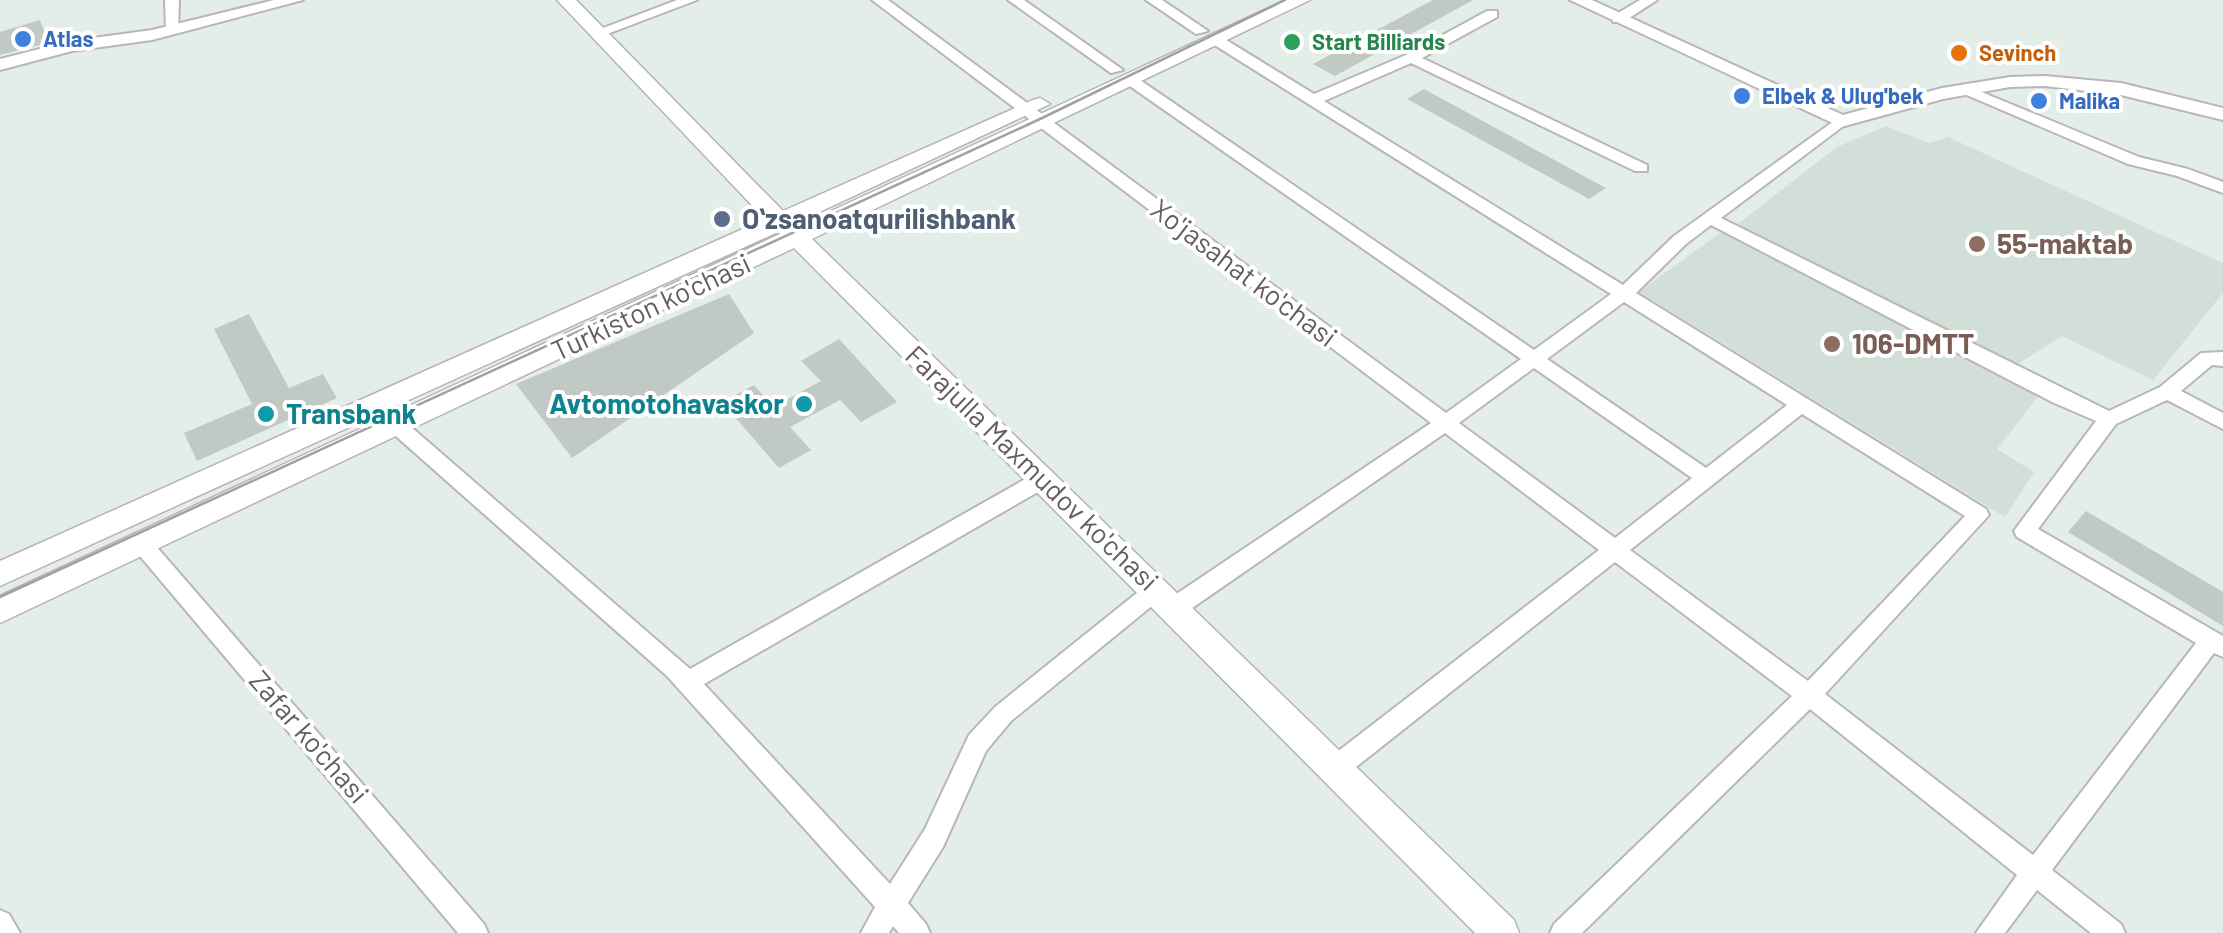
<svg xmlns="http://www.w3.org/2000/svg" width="2223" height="933" viewBox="0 0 2223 933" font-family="Barlow,sans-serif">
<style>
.education{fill:#d2ded8}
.building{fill:#c1c9c4}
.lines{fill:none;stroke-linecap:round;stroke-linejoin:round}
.minor-casing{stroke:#bab5b8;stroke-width:4}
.tertiary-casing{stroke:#bab5b8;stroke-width:4}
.secondary-casing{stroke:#b8b1b6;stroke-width:3}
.minor{fill:#fff;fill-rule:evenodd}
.tertiary{fill:#fff;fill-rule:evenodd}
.secondary{fill:#fff;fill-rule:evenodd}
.tram{stroke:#a3a0a2;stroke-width:2.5}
.shop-dot{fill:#3f7fe0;stroke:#fff;stroke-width:4}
.leisure-dot{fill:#2e9e5b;stroke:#fff;stroke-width:4}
.food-dot{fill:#e8710a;stroke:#fff;stroke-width:4}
.service-dot{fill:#5c6f8a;stroke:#fff;stroke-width:4}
.education-dot{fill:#8d6e63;stroke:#fff;stroke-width:4}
.culture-dot{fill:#0f9aa8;stroke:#fff;stroke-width:4}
.labels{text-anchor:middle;stroke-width:8;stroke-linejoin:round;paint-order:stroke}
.far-shop-label{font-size:22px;font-weight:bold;fill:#366cbe;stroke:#fff;text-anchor:start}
.far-leisure-label{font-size:22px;font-weight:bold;fill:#27864d;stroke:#fff;text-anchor:start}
.far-food-label{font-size:22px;font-weight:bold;fill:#c56008;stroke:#fff;text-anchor:start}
.service-label{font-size:28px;font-weight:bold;fill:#4e5e75;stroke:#fff;text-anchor:start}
.education-label{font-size:28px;font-weight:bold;fill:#785e54;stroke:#fff;text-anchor:start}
.street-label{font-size:28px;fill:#645c62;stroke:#fff}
.culture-label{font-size:28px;font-weight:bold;fill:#0d838f;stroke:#fff;text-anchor:end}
</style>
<rect width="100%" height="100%" fill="#e4eee9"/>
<g class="education">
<polygon points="1886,126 1929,143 1948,137 2223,263 2223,293 2153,380 2062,336 2010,369 1735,226 1837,147"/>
<polygon points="1724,230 2038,397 1997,449 2034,472 2005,517 1639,292"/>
</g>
<g class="building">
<polygon points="1433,0 1473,0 1335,76 1313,64"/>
<polygon points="40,20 48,43 0,55 0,32"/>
<polygon points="1424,89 1606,188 1589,199 1407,99"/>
<polygon points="729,294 754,333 572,458 516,384"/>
<polygon points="249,314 289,388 323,374 337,398 197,461 184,433 252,404 214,329"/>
<polygon points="839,339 897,402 861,422 840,400 790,427 811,450 779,468 722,402 754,385 773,407 821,381 801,361"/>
<polygon points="2086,511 2223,592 2223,626 2068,532"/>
</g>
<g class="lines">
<defs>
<g id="minor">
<polygon points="165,0 179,0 178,33 166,30"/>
<polygon points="677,0 697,0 602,36 590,33"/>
<path d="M872,0H888L1446,413L1521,359L1127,84V78H1137L1534,350L1611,294L1213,44V38H1223L1314,94L1406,55L1487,11H1497V17L1422,58L1647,165V171H1635L1411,63L1324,101L1623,285L1674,236L1841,116L1849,121L1846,124L1721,218L2109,411L2160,387L2201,353L2223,352V366L2212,365L2181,391L2223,413V429L2167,400L2116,424L2038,529L2223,636V657L2214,653L2052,870L2121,924L2125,933H2091L2037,890L2005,933H1976L2017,875L1810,709L1582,933H1550L1554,924L1792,696L1615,562L1346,775L1337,778L1328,775L1325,767L1328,759L1599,550L1445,433L1182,615L1174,617L1166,615L1163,608L1166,601L1431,423ZM1711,225L2052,402L2096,421L2014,531L2017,537L2196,643L2033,855L1825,694L1989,515L1986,509L1636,293L1686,244ZM1624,302L1787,405L1706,468L1547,359ZM1534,368L1692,478L1615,538L1459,423ZM1802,414L1965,516L1808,681L1630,550Z"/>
<polygon points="1008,0 1024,0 1123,70 1111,73"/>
<polygon points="1146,0 1162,0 1208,31 1196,34"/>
<polygon points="1640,0 1657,0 1623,22 1613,22 1613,16"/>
<polygon points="1967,86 2139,157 2188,169 2223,182 2223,193 2177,176 2128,164 1962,93 1962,87"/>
<polygon points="396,418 403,420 690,669 1036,473 1050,473 1053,479 1050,485 704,684 890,884 925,829 969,735 995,707 1148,584 1156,581 1164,584 1167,590 1164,596 1011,721 986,751 943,847 908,903 926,924 930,933 899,933 893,926 889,933 861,933 875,907 667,676 389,430 386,425 389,420"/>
<polygon points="141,535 148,537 484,924 488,933 458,933 134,549 130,543 134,537"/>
<polygon points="0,910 9,914 20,933 0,933"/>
</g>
<g id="tertiary">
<polygon points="274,0 303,0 152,40 72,51 0,70 0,59 71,41 152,30"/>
<polygon points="1570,0 1592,0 1843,115 1942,88 2010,77 2045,76 2121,83 2223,108 2223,120 2121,95 2045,86 2010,87 1943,99 1841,127"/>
</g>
<polygon id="secondary" points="557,0 576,0 783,211 1033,100 1040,98 1050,104 796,223 799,226 1286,0 1310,0 812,239 1514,920 1519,933 1475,933 794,248 0,623 0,596 780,234 778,232 0,586 0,561 765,219"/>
</defs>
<use href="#minor" class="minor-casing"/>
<use href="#tertiary" class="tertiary-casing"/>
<use href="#secondary" class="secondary-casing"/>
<use href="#minor" class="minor"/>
<use href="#tertiary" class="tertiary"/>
<use href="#secondary" class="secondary"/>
<polyline class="tram" points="0,597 1040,119 1285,0"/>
</g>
<g class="shop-dot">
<circle cx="23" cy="39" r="10"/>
<circle cx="1742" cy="96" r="10"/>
<circle cx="2039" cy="101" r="10"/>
</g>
<circle class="leisure-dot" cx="1292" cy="42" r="10"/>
<circle class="food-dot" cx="1959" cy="53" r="10"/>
<circle class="service-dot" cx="722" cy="219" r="10"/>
<g class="education-dot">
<circle cx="1977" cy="244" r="10"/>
<circle cx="1832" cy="344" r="10"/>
</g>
<g class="culture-dot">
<circle cx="804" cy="404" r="10"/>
<circle cx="266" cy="414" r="10"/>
</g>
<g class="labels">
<g class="far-shop-label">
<text x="43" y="47">Atlas</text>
<text x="1762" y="104">Elbek &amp; Ulug'bek</text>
<text x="2059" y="109">Malika</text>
</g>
<g class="far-leisure-label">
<text x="1312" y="50">Start Billiards</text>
</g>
<g class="far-food-label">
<text x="1979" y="61">Sevinch</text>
</g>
<g class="service-label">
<text x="742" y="229">Oʻzsanoatqurilishbank</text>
</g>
<g class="education-label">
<text x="1997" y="254">55-maktab</text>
<text x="1852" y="354">106-DMTT</text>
</g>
<g class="street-label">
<text transform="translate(1244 273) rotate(37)" y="10">Xo'jasahat ko'chasi</text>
<text transform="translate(651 307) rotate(-25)" y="10">Turkiston ko'chasi</text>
<text transform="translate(1032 468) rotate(44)" y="10">Farajulla Maxmudov ko'chasi</text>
<text transform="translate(309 737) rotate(49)" y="10">Zafar ko'chasi</text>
</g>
<g class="culture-label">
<text x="784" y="414">Avtomotohavaskor</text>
<text x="286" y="424" text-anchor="start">Transbank</text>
</g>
</g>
</svg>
